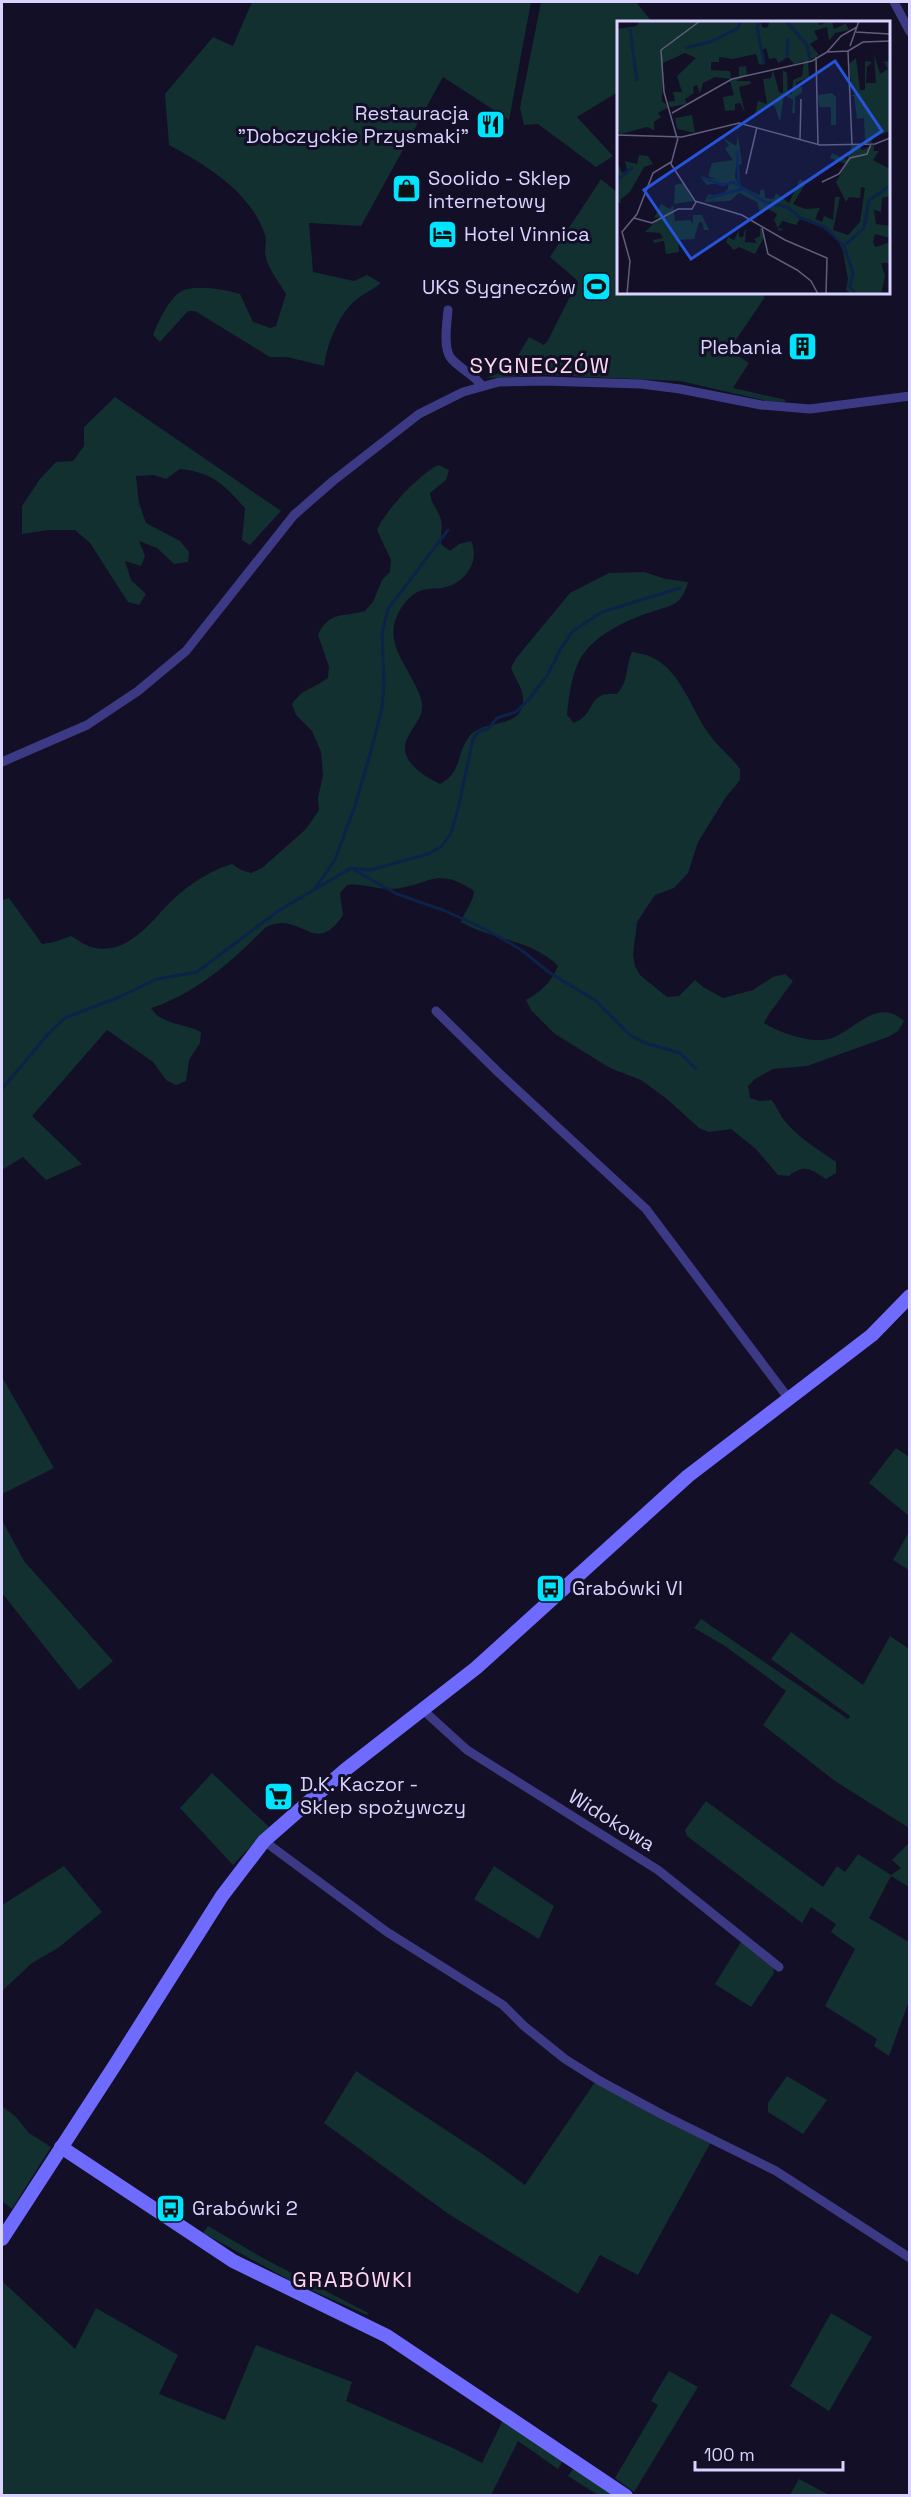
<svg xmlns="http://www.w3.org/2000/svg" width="911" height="2497" viewBox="0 0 911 2497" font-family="'Space Grotesk',sans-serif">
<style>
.green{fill:#12302f}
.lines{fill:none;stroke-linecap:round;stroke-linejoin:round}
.stream{stroke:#0c2248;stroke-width:3}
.street{stroke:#3d3a85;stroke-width:9}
.secondary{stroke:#6f6bff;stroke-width:14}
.labels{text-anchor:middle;stroke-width:6;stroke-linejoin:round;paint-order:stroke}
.poi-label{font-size:20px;fill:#d9d4ff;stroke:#130f26;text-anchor:start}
.street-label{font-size:20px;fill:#d9d4ff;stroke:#130f26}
.quarter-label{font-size:22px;letter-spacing:1.5px;fill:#ffd6f0;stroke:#130f26}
.inset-river{fill:none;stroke:#0c2248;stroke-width:3}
.inset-road{fill:none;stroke:#625e7d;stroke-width:1.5}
.view{fill:#2655da;fill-opacity:0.15;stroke:#2655da;stroke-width:3}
.inset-edge{fill:none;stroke:#d9d4ff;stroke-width:3}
</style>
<rect width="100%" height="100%" fill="#130f26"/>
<g class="green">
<path d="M252,2H531L509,120L443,77L361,226L309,223L313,272L354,281L367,275L381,283C374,289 365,293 357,299C339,313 327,344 324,366L287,357H270L195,311H188L160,342L153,335C158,322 169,298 182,291C195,284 226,290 240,294L253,322L270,328L276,326L286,294C279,282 267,268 265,253C265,247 267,240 265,235C251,192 206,165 169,145L165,94L213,37L233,46Z"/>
<polygon points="541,2 636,2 652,22 618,22 618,92 577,117 613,156 596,167 538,124 524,125 520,108"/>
<polygon points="601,179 618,193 618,292 758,292 765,297 729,350 749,363 733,388 786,400 784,402 767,401 680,381 546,375 486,378 510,369 529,337 544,345 548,340 578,281 550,257"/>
<path d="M115,397L281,511L250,545L242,540L245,508C223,484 214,473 180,469L166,479L154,475L136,476L139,503L146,523L180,541L189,552L188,562L174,564L157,548L139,541L145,556L141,566L125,561L131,580L146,594L139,605L128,602L90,543L75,530H49L22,534V506L40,479L56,462L73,461L84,446V427Z"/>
<path d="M439,465L449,470L446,480L430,493C431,504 438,509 441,520C443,527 440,536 441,544L450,551L459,544L471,541C481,562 464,584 442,588C435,589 427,588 420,591C411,594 402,605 398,614C381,647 416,673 422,703C425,722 400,735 406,754C410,768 428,778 440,784C462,772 456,756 468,738C481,717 525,732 523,697C522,686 514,678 511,667L517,657L570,593L609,573L644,572L666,579L688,582C686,589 683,597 677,602C671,607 659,609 651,612C625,621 593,635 579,661C571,677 569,697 567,715L574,723C598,713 585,692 617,694C629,681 625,668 632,652C678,657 686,701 709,734C718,747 731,756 740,769V780L726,797L698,842L688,873L674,888L655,895L637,922L633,955L635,966L640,975L667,997L679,996L695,980L703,987L723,998L753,990L773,977L785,974L793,981L769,1014L764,1023C780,1033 814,1045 832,1038C856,1029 877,997 904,1021L898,1031L888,1037L807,1066L773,1069L755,1079L748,1086L750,1098L760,1101L771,1100C777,1106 779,1114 784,1120C797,1137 819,1150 836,1162V1173L826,1179C811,1170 805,1163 789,1176L778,1175L756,1149L731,1129L709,1132L699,1128L667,1099L641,1080L610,1068L555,1034L531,1010L526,1000C541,992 551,982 558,966C532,939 491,940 461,922C465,910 473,903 474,891C435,864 427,888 389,889C374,889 362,883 347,885L340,893L343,915C314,959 302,909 266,927C232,961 197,993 151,1008C161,1025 184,1023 201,1032L200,1043L189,1060L186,1081L176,1085L166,1080L153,1062L107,1030L32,1116L82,1164L46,1180L23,1157L2,1170V900L9,898L42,944L54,942L71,936C77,939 84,945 91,947C131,958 154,915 179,894C193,882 214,869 232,864L241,870L251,873L262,868L306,829L319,810L318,798L323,775L321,752L312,731L296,715L292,704C302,689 314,688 328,678L329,667L318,635C329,611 343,617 365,611L373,602L382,580L390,572L391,560L377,530C384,512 421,472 439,465Z"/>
<polygon points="2,1377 54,1468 2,1494"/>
<polygon points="896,1448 909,1457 909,1516 869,1483"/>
<polygon points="3,1522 24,1561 113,1661 79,1690 2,1593"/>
<polygon points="909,1532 909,1570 893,1560"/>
<polygon points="701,1619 848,1719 850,1716 771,1659 791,1632 863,1685 890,1636 909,1649 909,1828 835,1781 763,1725 786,1691 725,1646 694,1628"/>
<polygon points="212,1773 269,1827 233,1865 180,1808"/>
<polygon points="706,1801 823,1887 837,1866 845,1872 858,1854 891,1875 901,1868 892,1860 909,1843 909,1887 891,1876 869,1918 909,1942 909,2001 889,2056 874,2046 877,2039 825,2006 855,1949 831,1932 836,1924 811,1907 802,1923 687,1836 685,1830"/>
<polygon points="64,1866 102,1912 58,1948 32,1963 2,1991 2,1905"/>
<polygon points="494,1866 554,1906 539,1939 474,1899"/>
<polygon points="741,1942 773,1967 774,1973 751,2007 715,1984"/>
<polygon points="356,2071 484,2155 525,2185 595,2082 711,2142 638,2275 600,2255 578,2294 447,2213 324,2123"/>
<polygon points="787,2076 827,2100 803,2134 768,2112 768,2103"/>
<polygon points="2,2106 16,2117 29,2133 51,2147 12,2209 2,2201"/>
<polygon points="208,2226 261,2257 368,2313 367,2315 293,2282 203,2233"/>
<polygon points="2,2281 75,2349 96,2308 178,2355 159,2394 225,2420 256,2345 352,2382 346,2401 455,2449 482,2463 504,2418 564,2459 558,2469 518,2441 491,2495 2,2495"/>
<polygon points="831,2313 872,2337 829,2411 790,2386"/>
<polygon points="669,2371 698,2387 634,2492 615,2478 658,2405 651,2401"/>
<polygon points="576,2465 617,2495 598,2495 568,2476"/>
<polygon points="799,2479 829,2495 790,2495"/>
</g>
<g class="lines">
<g class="stream">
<polyline points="354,870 397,894 443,910 481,927 520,949 550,973 595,1000 630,1035 645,1043 680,1053 696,1069"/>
<polyline points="316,887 335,860 355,806 372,747 382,708 384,683 382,633 388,609 448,530"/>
<polyline points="2,1089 49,1033 65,1018 119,997 157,979 197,972 278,911 351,868 370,870 428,854 441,847 451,833 459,805 473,739 479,731 488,729 497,718 516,712 529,699 547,676 561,648 573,631 602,612 680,588"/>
</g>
<g class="street">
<polyline points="894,2 910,32"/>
<path d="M448,310C447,322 443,346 450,357C458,368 474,374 482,386"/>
<polyline points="2,762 87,725 138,691 186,651 294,515 333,481 419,414 463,392 499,382 544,381 641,384 680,389 761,405 810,409 910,396"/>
<polyline points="436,1011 499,1073 646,1209 789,1399"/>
<polyline points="423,1710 467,1750 658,1870 779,1967"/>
<polyline points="264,1841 387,1932 503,2005 524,2026 565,2059 600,2081 663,2115 776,2171 910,2258"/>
</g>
<g class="secondary">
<polyline points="61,2147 233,2261 387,2336 626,2496"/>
<polyline points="2,2239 115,2065 222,1896 264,1841 345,1770 476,1668 688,1476 872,1335 910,1296"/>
</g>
</g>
<defs>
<symbol id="restaurant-square" viewBox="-11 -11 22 22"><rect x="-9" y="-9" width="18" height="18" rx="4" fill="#00e5ff" stroke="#130f26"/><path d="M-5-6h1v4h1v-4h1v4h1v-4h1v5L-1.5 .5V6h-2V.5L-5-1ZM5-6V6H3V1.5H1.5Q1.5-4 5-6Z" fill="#111"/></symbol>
<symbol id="shop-square" viewBox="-11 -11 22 22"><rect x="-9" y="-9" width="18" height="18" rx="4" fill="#00e5ff" stroke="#130f26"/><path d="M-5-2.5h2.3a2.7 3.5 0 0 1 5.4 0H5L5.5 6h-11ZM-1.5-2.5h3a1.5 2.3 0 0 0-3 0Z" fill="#111"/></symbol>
<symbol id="hotel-square" viewBox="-11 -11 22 22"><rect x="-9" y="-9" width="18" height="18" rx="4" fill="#00e5ff" stroke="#130f26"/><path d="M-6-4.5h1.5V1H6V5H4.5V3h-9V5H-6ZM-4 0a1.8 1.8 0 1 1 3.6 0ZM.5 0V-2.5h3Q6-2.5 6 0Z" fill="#111"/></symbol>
<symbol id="stadium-square" viewBox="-11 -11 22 22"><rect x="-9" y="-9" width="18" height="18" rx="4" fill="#00e5ff" stroke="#130f26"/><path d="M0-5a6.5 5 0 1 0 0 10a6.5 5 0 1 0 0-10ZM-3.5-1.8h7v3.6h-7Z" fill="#111"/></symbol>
<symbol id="building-square" viewBox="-11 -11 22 22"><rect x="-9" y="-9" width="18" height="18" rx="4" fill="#00e5ff" stroke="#130f26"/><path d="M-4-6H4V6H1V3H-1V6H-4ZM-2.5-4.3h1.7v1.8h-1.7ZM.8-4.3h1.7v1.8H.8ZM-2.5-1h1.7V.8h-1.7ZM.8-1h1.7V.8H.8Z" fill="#111"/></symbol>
<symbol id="bus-square" viewBox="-11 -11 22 22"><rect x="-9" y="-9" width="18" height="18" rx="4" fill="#00e5ff" stroke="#130f26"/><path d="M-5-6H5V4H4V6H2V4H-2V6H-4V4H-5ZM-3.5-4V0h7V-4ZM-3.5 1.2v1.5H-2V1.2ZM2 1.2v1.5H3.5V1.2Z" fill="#111"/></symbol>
<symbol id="supermarket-square" viewBox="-11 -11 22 22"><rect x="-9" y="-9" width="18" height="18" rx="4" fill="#00e5ff" stroke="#130f26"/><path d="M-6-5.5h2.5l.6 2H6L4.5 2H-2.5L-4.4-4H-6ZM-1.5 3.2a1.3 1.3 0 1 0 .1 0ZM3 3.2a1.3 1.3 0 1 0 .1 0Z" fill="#111"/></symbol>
</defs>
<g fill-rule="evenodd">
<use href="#restaurant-square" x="474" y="108" width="33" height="33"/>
<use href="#shop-square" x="390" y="172" width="33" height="33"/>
<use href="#hotel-square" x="426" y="218" width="33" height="33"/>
<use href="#stadium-square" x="580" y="270" width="33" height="33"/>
<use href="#building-square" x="786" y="330" width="33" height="33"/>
<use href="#bus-square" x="534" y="1572" width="33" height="33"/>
<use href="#supermarket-square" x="262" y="1780" width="33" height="33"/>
<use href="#bus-square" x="154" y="2192" width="33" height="33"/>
</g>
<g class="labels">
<g class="poi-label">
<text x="469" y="120" text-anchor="end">Restauracja<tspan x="469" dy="23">"Dobczyckie Przysmaki"</tspan></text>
<text x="428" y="185">Soolido - Sklep<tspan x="428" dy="23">internetowy</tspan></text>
<text x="464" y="241">Hotel Vinnica</text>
<text x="576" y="294" text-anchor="end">UKS Sygneczów</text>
<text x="782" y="354" text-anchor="end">Plebania</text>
<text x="572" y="1595">Grabówki VI</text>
<text x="300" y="1791">D.K. Kaczor -<tspan x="300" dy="23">Sklep spożywczy</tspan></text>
<text x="192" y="2215">Grabówki 2</text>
</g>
<g class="street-label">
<text transform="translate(612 1820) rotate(32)" y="7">Widokowa</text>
</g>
<g class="quarter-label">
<text x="540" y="373">SYGNECZÓW</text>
<text x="353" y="2287">GRABÓWKI</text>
</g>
</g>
<g transform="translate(617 21)">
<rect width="273" height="273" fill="#130f26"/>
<path d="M23,0H144L145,6L150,7L153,0H201L202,4L215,0L217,8L232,1L229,3L232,9L218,12L212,20L210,6L197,10L201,18L193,23L202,34L191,40L192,56L179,62V66H185V72L178,76V92H175L176,79L167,74L163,101L158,86L153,82L138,95L141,80L150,83L146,58L154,57L156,49L162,71L166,72V49L170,52L171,73H175L176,59L185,55L187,40L177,43L171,36L161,42L159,37L152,38L149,27L145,29L147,44L142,43L139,33L116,38L102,36V41H94V49L113,50L114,58L98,56L86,62L83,73L80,64L76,66L77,72L68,78L70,83L53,86L51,81L58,80L56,71H65L60,55L79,37L68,32L46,42L45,80L52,86L41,92L44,96L37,101V109L30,106L4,113L0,109V8L19,5ZM257,33L263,53L271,48L267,41L273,40V110L254,117L255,122H248L247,97L240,98L237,75H233L241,72L234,61L232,43L239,37L243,69H248V40L255,41L250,46L249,62H259ZM129,45L130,54L119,60H133L134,63L122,66L128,92L123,82L118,83V89L108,90L106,76L117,74L113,60L122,56V46ZM215,72L219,76V104H214V86H202L201,74ZM75,94L78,112L60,108L58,97ZM121,114L125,143L119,146L118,157L124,166L143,174V170L147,168L148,177L157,178L159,172L172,182L183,158L189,162L176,183L188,188L203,187L198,198L205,201L207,195L216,199L218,176H223L216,209L231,214L243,201L248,167L244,166L243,177L232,176L229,181L219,161L229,143L213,137L215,132L230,139L235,124H242L245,129L257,124V130H262L256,139L273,148V175L265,177L264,191L257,189L259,203L273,205V217L258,213L256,221L258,226L271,222L273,217V242H264L268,255L264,273H234L229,269L231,258L226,230L221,219L206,207L183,198L179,204L165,200L161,207L167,208L162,210L157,199L160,193L151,188L143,192L140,181L122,172L113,180L87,181L92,173L101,176L111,168V164L103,162L90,164L83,156L100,158L91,155L95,142L116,139L108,128L112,124L106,117L119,125ZM22,134L31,135L36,143L27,146L13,171L3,179L5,182L1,181L0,140L5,152L10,149L8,140L20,143ZM66,162L76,180L57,183L58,164ZM44,183L53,188L56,184L58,200L73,199L76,203V194H85L92,209H87L85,201H82L77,218L61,219L62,231L49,233L47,220L37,222L36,219L46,217L43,212L28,211L43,196L37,197ZM129,206L128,221L140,222L137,218L143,215V206L147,216L138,233L122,226L117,229L109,221L111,216L117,219L122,209V216H126Z" fill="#12302f"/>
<path class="inset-river" d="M143,0L140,6L147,43M169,0L190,24L193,38M13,8L20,60M68,27L96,20L121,7L124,0M170,35L171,17M120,130L122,165M84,156L105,164L116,161L148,181L170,186L184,197L208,206L227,225M0,159L16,146M92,177L125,168M43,273H64M239,273L233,266L236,252L227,225L247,207L252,179L273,165"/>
<path class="inset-road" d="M239,11L273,13M233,25L242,0M210,31L224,15L240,6M199,36L201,123M55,92L115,58L195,40L210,31L231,30M0,114L65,116L122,102L203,124L258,123L273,117M60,117L47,71L44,29L83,0M61,117L54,143L78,180L125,194L168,219L210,237L209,273M183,118L184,78M235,123L231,30L246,21L273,20M129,153L140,106M205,161L222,153L233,137L250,133L254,123M17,197L35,202L61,188H75L79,181M145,207L151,233L180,249L194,260L201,273M10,273L13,240L5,211L20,193L36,152L54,141"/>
<path class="view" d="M218,40L265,110L74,238L27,169Z"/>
<rect width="273" height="273" class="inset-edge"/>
</g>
<rect width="911" height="2497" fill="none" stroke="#d9d4ff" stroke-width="6"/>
<path d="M695 2461v9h148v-9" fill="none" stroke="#d9d4ff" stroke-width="3"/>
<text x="704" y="2461" font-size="18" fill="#d9d4ff" stroke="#130f26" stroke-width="4.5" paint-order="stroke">100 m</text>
</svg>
